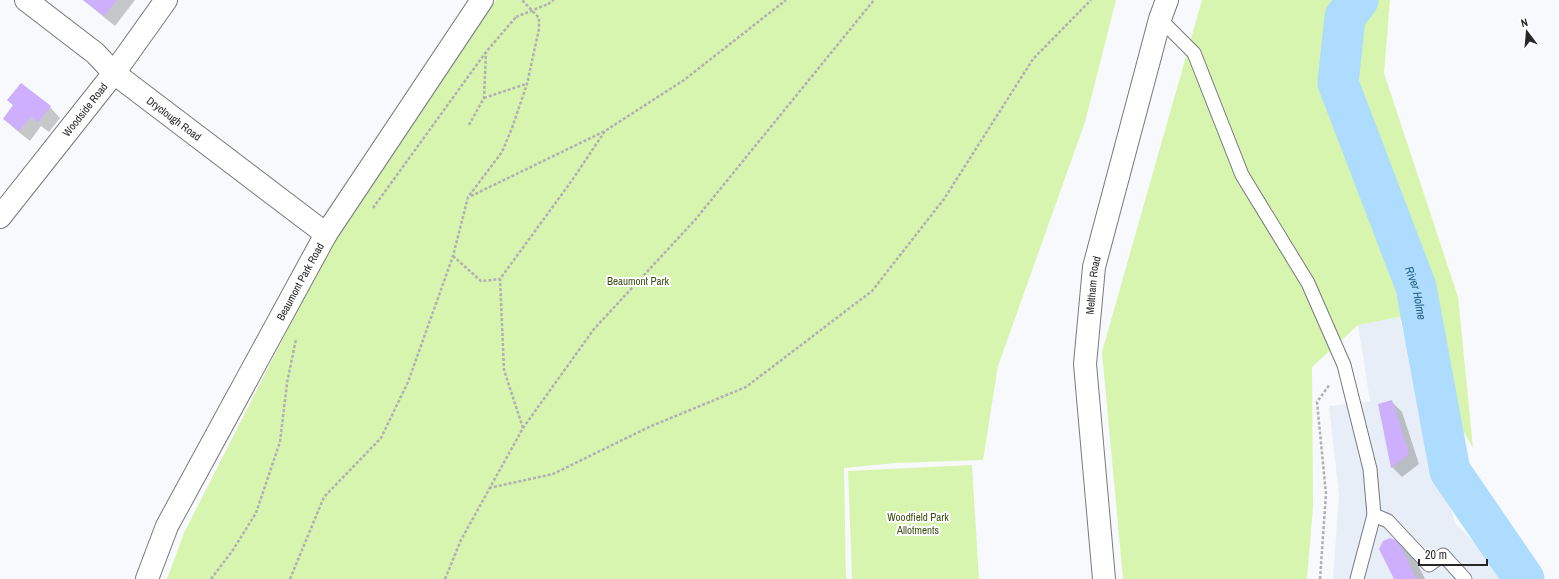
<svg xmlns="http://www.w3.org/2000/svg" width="1559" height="579" viewBox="0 0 1559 579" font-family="'Archivo Narrow',sans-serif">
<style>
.built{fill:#e8eef7}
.green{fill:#d7f5ae}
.shadow{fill:#0003}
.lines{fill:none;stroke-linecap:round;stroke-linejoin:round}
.river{stroke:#addcfe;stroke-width:41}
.building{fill:#cdaffe}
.service-casing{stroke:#77797b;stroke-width:15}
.minor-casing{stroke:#77797b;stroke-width:24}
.secondary-casing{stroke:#77797b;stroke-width:24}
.path{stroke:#afb0b2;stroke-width:2.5;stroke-dasharray:3 2;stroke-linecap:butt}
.service{stroke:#fff;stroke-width:13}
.minor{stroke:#fff;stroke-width:22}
.secondary{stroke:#fff;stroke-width:22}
.path-bridge{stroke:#afb0b2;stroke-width:2.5;stroke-dasharray:3 2;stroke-linecap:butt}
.labels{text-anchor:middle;stroke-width:4;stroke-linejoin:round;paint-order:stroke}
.street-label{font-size:11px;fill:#272728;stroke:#fff}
.park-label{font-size:11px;fill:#3c5016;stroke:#fff}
.water-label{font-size:12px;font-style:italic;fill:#215e83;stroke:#fff}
</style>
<rect width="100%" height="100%" fill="#f8f9fc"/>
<polygon class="built" points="1399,317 1455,523 1510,579 1333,579 1339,495 1329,406 1370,401 1358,325"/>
<g class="green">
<polygon points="496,0 1116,0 1085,122 998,366 983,460 896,463 844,468 846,579 167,579 184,533 349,209"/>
<polygon points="1202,0 1390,0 1384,73 1458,297 1473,448 1399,317 1358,325 1312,367 1313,507 1307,579 1123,579 1102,352"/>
<polygon points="972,465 979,579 852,579 848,471"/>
</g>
<g class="shadow">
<polygon points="83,0 135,0 115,26"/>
<polygon points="8,100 50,107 60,118 49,132 41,126 30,141 15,129 4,119 14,106"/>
<polygon points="1392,402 1402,412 1419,464 1402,477 1392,467"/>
<polygon points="1397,542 1416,561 1425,579 1395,579"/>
</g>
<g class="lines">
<path class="river" id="s1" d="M1358,0L1345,17L1338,83L1416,287L1450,471L1524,579"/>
</g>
<g class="building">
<polygon points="83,0 117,0 104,16"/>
<polygon points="21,83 51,106 38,122 31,117 19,131 3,119 13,105 7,100"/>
<polygon points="1392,400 1409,454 1391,468 1378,404"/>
<polygon points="1390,538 1398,541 1416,579 1394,579 1379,549 1383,541"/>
</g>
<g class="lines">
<defs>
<g id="service">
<polyline points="1160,19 1194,53 1242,175 1308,283 1344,365 1370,469 1374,515 1357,579"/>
<polyline points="1374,515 1388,521 1429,565 1443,555 1465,579"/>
</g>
<g id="minor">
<path id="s2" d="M26,0L95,53L114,73L326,234"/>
<path id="s3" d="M0,217L114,73L166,0"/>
<path id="s4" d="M147,579L167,526L326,234L482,0"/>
</g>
<g id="secondary">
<path id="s5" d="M1104,579L1085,364L1094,267L1160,19L1167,0"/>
</g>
</defs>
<use href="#service" class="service-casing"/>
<use href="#minor" class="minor-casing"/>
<use href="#secondary" class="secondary-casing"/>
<g class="path">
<polyline points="548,4 554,0"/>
<polyline points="484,98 526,84"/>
<polyline points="469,125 484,98 486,52"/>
<polyline points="471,196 605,131"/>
<polyline points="373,208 486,52 516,17"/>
<polyline points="453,256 481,281 500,279"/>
<polyline points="523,428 504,370 500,279 573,179 605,131 684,80 786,0"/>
<polyline points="489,488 553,474 649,427 746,387 872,291 944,199 1033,59 1091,0"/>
<polyline points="211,579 233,550 256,513 280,442 287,383 296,339"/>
<polyline points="290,579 324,497 381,438 408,382 453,256 468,197 502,152 512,128 527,84 539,29 539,18 522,0"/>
<polyline points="445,579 461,540 523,428 594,329 695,220 874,0"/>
<polyline points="1320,579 1326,494 1317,402 1330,384"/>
</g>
<use href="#service" class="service"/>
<use href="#minor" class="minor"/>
<use href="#secondary" class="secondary"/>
<polyline class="path-bridge" points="516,17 548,4"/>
</g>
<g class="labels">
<g class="street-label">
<text dy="4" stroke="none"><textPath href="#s3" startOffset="137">Woodside Road</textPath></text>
<text dy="4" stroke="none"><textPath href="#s2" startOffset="190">Dryclough Road</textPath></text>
<text dy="4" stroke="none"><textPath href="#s4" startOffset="335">Beaumont Park Road</textPath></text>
<text dy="4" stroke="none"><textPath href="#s5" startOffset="295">Meltham Road</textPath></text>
</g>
<g class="park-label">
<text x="638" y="285">Beaumont Park</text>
<text x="918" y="521">Woodfield Park<tspan x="918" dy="13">Allotments</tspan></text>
</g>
<g class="water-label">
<text dy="4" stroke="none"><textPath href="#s1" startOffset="312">River Holme</textPath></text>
</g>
</g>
<g transform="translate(1527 32) rotate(344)" stroke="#ffffff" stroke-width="3" paint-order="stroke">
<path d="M0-3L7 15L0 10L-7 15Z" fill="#272728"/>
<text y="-6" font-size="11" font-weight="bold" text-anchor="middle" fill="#272728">N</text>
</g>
<path d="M1419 559v6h68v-6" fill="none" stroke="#272728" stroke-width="2"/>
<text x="1425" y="559" font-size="12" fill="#272728" stroke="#ffffff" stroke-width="3" paint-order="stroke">20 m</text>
</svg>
